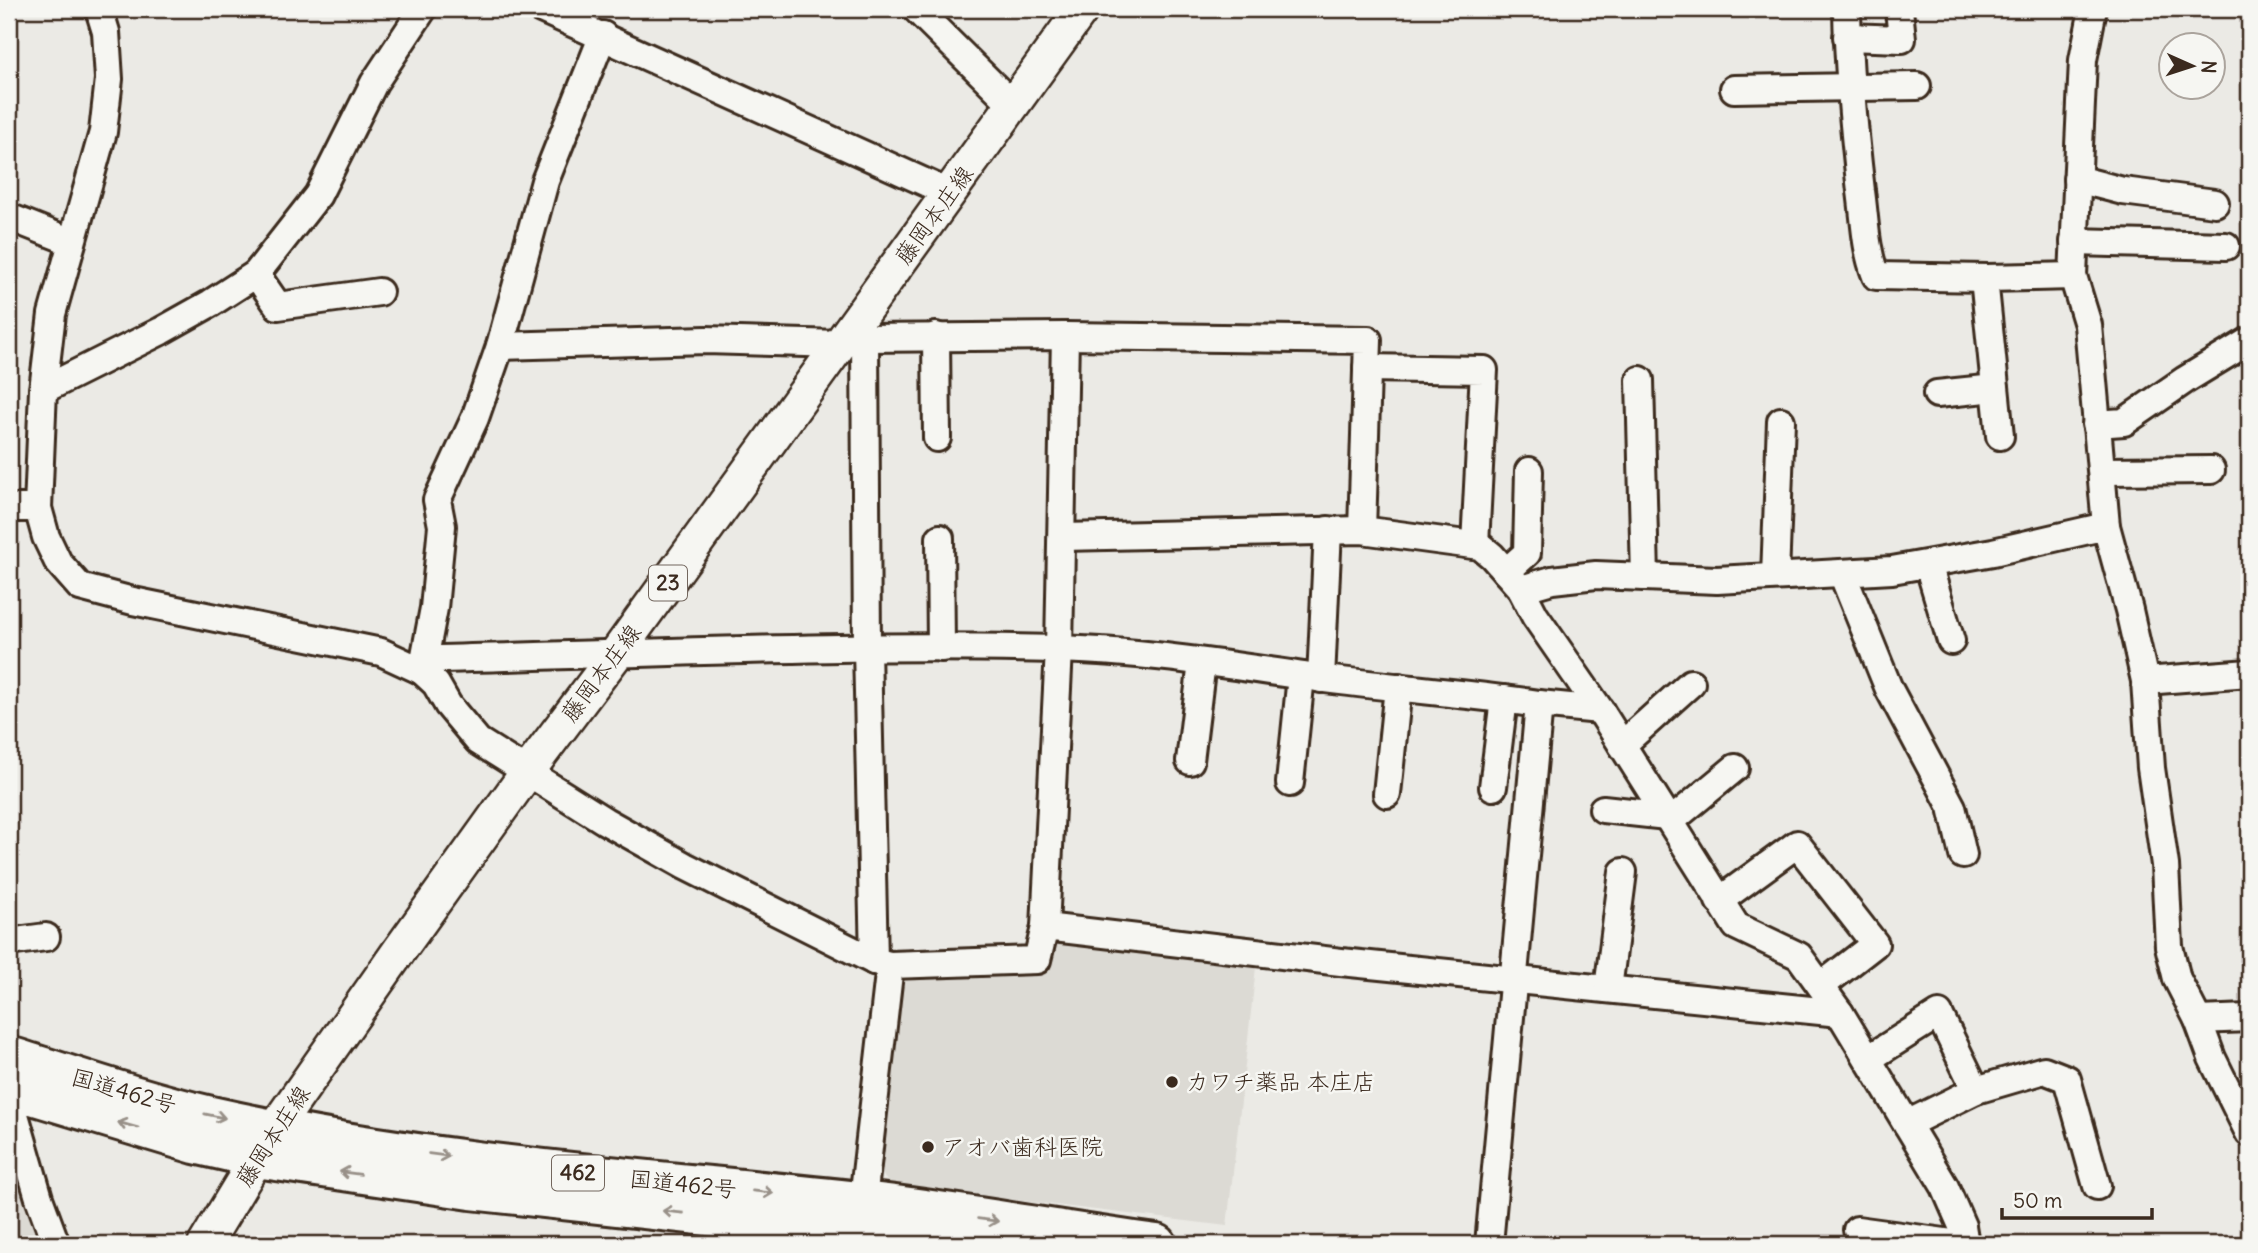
<svg xmlns="http://www.w3.org/2000/svg" width="2258" height="1253" viewBox="0 0 2258 1253" font-family="Delius,'Klee One',sans-serif">
<style>
.built{fill:#dcdad4}
.lines{fill:none;stroke-linecap:round;stroke-linejoin:round}
.minor-casing{stroke:#3b2a1e;stroke-width:32}
.major-casing{stroke:#3b2a1e;stroke-width:38}
.highway-casing{stroke:#3b2a1e;stroke-width:44}
.minor{stroke:#f6f6f2;stroke-width:26}
.major{stroke:#f6f6f2;stroke-width:33}
.highway{stroke:#f6f6f2;stroke-width:38}
.oneway{stroke:#989088}
.poi-dot{fill:#3b2a1e;stroke:#f6f6f2;stroke-width:2.5}
.labels{text-anchor:middle;stroke-width:5;stroke-linejoin:round;paint-order:stroke}
.shield{fill:#f6f6f2;stroke:#73675e;stroke-width:2}
.shield-label{font-size:21px;font-weight:bold;fill:#3b2a1e}
.street-label{font-size:23px;fill:#3b2a1e;stroke:#f6f6f2}
.poi-label{font-size:23px;fill:#3b2a1e;stroke:#f6f6f2;text-anchor:start}
</style>
<rect width="100%" height="100%" fill="#ebeae5"/>
<filter id="ink" filterUnits="userSpaceOnUse"><feTurbulence type="fractalNoise" baseFrequency=".0143" numOctaves="2"/><feDisplacementMap in="SourceGraphic" scale="14" xChannelSelector="R" yChannelSelector="G"/><feConvolveMatrix kernelMatrix="1 2 1 2 8 2 1 2 1" color-interpolation-filters="sRGB"/></filter>
<g filter="url(#ink)">
<g class="built">
<polygon points="1059,939 1257,958 1227,1226 890,1185 881,1173 900,981 914,971 1041,971"/>
<polygon points="9,1123 49,1244 9,1244"/>
</g>
<g class="lines">
<defs>
<g id="minor">
<polyline points="99,9 106,32 109,79 103,132 52,314 43,390 38,508 46,537 58,562 80,587 133,601 381,652 422,671 436,684 448,705 478,741 605,821 685,866 874,961 890,965 1037,960 1045,927 1341,962 1840,1013"/>
<polyline points="541,9 949,193"/>
<polyline points="916,9 1013,105"/>
<path d="M1847,9C1848,70 1854,131 1861,191C1865,219 1865,249 1876,276L1987,278L2073,276"/>
<polyline points="2093,9 2083,60 2073,276 2088,325 2106,526 2129,610 2145,681 2151,768 2165,865 2169,946 2177,979 2198,1020 2212,1058 2249,1133"/>
<polyline points="1847,37 1902,39 1899,9"/>
<polyline points="1734,89 1917,86"/>
<polyline points="2077,179 2123,191 2215,203"/>
<polyline points="9,217 72,242"/>
<polyline points="2074,242 2226,246"/>
<polyline points="256,274 278,306 379,292"/>
<polyline points="1984,278 2000,436"/>
<polyline points="852,329 865,338 867,648 874,961"/>
<polyline points="936,336 937,438"/>
<polyline points="1065,336 1368,340 1362,530"/>
<polyline points="865,338 1065,336 1059,649 1045,927"/>
<polyline points="500,346 706,340 840,344"/>
<polyline points="1367,368 1484,370 1475,545"/>
<polyline points="1640,380 1645,577"/>
<polyline points="43,390 161,331 211,303 256,274 318,195 374,83 423,9"/>
<polyline points="1937,394 1995,388"/>
<polyline points="2096,424 2124,422 2185,380 2249,341"/>
<polyline points="2102,471 2211,470"/>
<polyline points="9,508 38,508"/>
<polyline points="1063,537 1362,530 1480,546 1492,556 1521,589 1535,616 1600,710 1736,926 1799,956 1840,1013 1945,1187 1962,1226 1965,1244"/>
<polyline points="940,538 941,648"/>
<polyline points="1928,564 1951,641"/>
<polyline points="1506,572 1527,553 1529,471"/>
<polyline points="1842,573 1889,689 1952,807 1963,855"/>
<polyline points="1775,576 1781,421"/>
<polyline points="1521,589 1552,580 1596,575 1717,580 1892,570 1993,552 2106,526"/>
<path d="M422,671L433,659C641,654 849,643 1057,649C1145,651 1232,666 1318,678C1392,688 1466,693 1539,704"/>
<polyline points="422,671 434,608 442,526 437,500 475,418 500,346 545,181 603,35"/>
<polyline points="1321,679 1328,530"/>
<polyline points="2145,681 2249,673"/>
<polyline points="1622,745 1691,683"/>
<polyline points="1190,761 1202,662"/>
<polyline points="1290,783 1301,676"/>
<polyline points="1493,787 1504,699"/>
<polyline points="1387,794 1398,687"/>
<polyline points="1603,809 1667,816"/>
<polyline points="1671,821 1735,768"/>
<polyline points="1719,901 1797,844 1875,944 1821,986"/>
<polyline points="9,942 46,937"/>
<polyline points="1608,989 1623,872"/>
<polyline points="2198,1020 2249,1018"/>
<polyline points="1868,1059 1939,1014 1976,1090"/>
<polyline points="9,1094 39,1198 56,1244"/>
<polyline points="1907,1124 1976,1090 2044,1070 2067,1079 2097,1186"/>
<polyline points="861,1217 890,965"/>
<polyline points="1857,1230 1959,1244"/>
<polyline points="1489,1244 1539,704 1600,710"/>
</g>
<polyline id="major" points="205,1244 275,1128 399,951 528,771 616,654 1082,9"/>
<g id="highway">
<path d="M9,1056C76,1077 143,1100 211,1116C424,1164 644,1178 861,1201C960,1212 1058,1231 1157,1244"/>
<polyline points="9,1088 195,1144 256,1158 471,1190 960,1244"/>
</g>
</defs>
<use href="#minor" class="minor-casing"/>
<use href="#major" class="major-casing"/>
<use href="#highway" class="highway-casing"/>
<use href="#minor" class="minor"/>
<use href="#major" class="major"/>
<use href="#highway" class="highway"/>
</g>
<defs><path id="oneway-shaft" d="M-6 0H5M1.5-3L5.5 0L1.5 3" fill="none" stroke-width="1.6" stroke-linecap="round" stroke-linejoin="round" transform="scale(1.75)"/></defs>
<g class="oneway">
<use href="#oneway-shaft" transform="translate(215 1116) rotate(12)"/>
<use href="#oneway-shaft" transform="translate(128 1125) rotate(-164)"/>
<use href="#oneway-shaft" transform="translate(439 1155) rotate(8)"/>
<use href="#oneway-shaft" transform="translate(350 1173) rotate(-172)"/>
<use href="#oneway-shaft" transform="translate(763 1192) rotate(6)"/>
<use href="#oneway-shaft" transform="translate(673 1212) rotate(-174)"/>
<use href="#oneway-shaft" transform="translate(988 1220) rotate(8)"/>
</g>
</g>
<g class="poi-dot">
<circle cx="1172" cy="1082" r="7"/>
<circle cx="928" cy="1147" r="7"/>
</g>
<g class="labels">
<g class="shield">
<rect x="649" y="565.5" width="38" height="35" rx="5"/>
<rect x="552" y="1155.5" width="52" height="35" rx="5"/>
</g>
<g class="shield-label">
<text x="668" y="590">23</text>
<text x="578" y="1180">462</text>
</g>
<g class="street-label">
<text transform="translate(934 215) rotate(-54)" y="8">藤岡本庄線</text>
<text transform="translate(601 673) rotate(-53)" y="8">藤岡本庄線</text>
<text transform="translate(124 1091) rotate(16)" y="8">国道462号</text>
<text transform="translate(273 1136) rotate(-57)" y="8">藤岡本庄線</text>
<text transform="translate(683 1184) rotate(6)" y="8">国道462号</text>
</g>
<g class="poi-label">
<text x="1186" y="1090">カワチ薬品 本庄店</text>
<text x="942" y="1155">アオバ歯科医院</text>
</g>
</g>
<rect width="2258" height="1253" fill="none" stroke="#f6f6f2" stroke-width="35"/>
<rect x="18" y="18" width="2223" height="1218" fill="none" stroke="#3b2a1e" stroke-width="2.5" filter="url(#ink)"/>
<g transform="translate(2192 66) rotate(93)"><circle r="33" fill="#f6f6f2" stroke="#aba49d" stroke-width="2"/>
<path d="M0-5L12 26L0 18L-12 26Z" fill="#3b2a1e"/>
<text y="-10" font-size="19" font-weight="bold" text-anchor="middle" fill="#3b2a1e">N</text>
</g>
<path d="M2002 1208v10h150v-10" fill="none" stroke="#3b2a1e" stroke-width="3.5"/>
<text x="2013" y="1208" font-size="21" fill="#3b2a1e" stroke="#f6f6f2" stroke-width="5" paint-order="stroke">50 m</text>
</svg>
